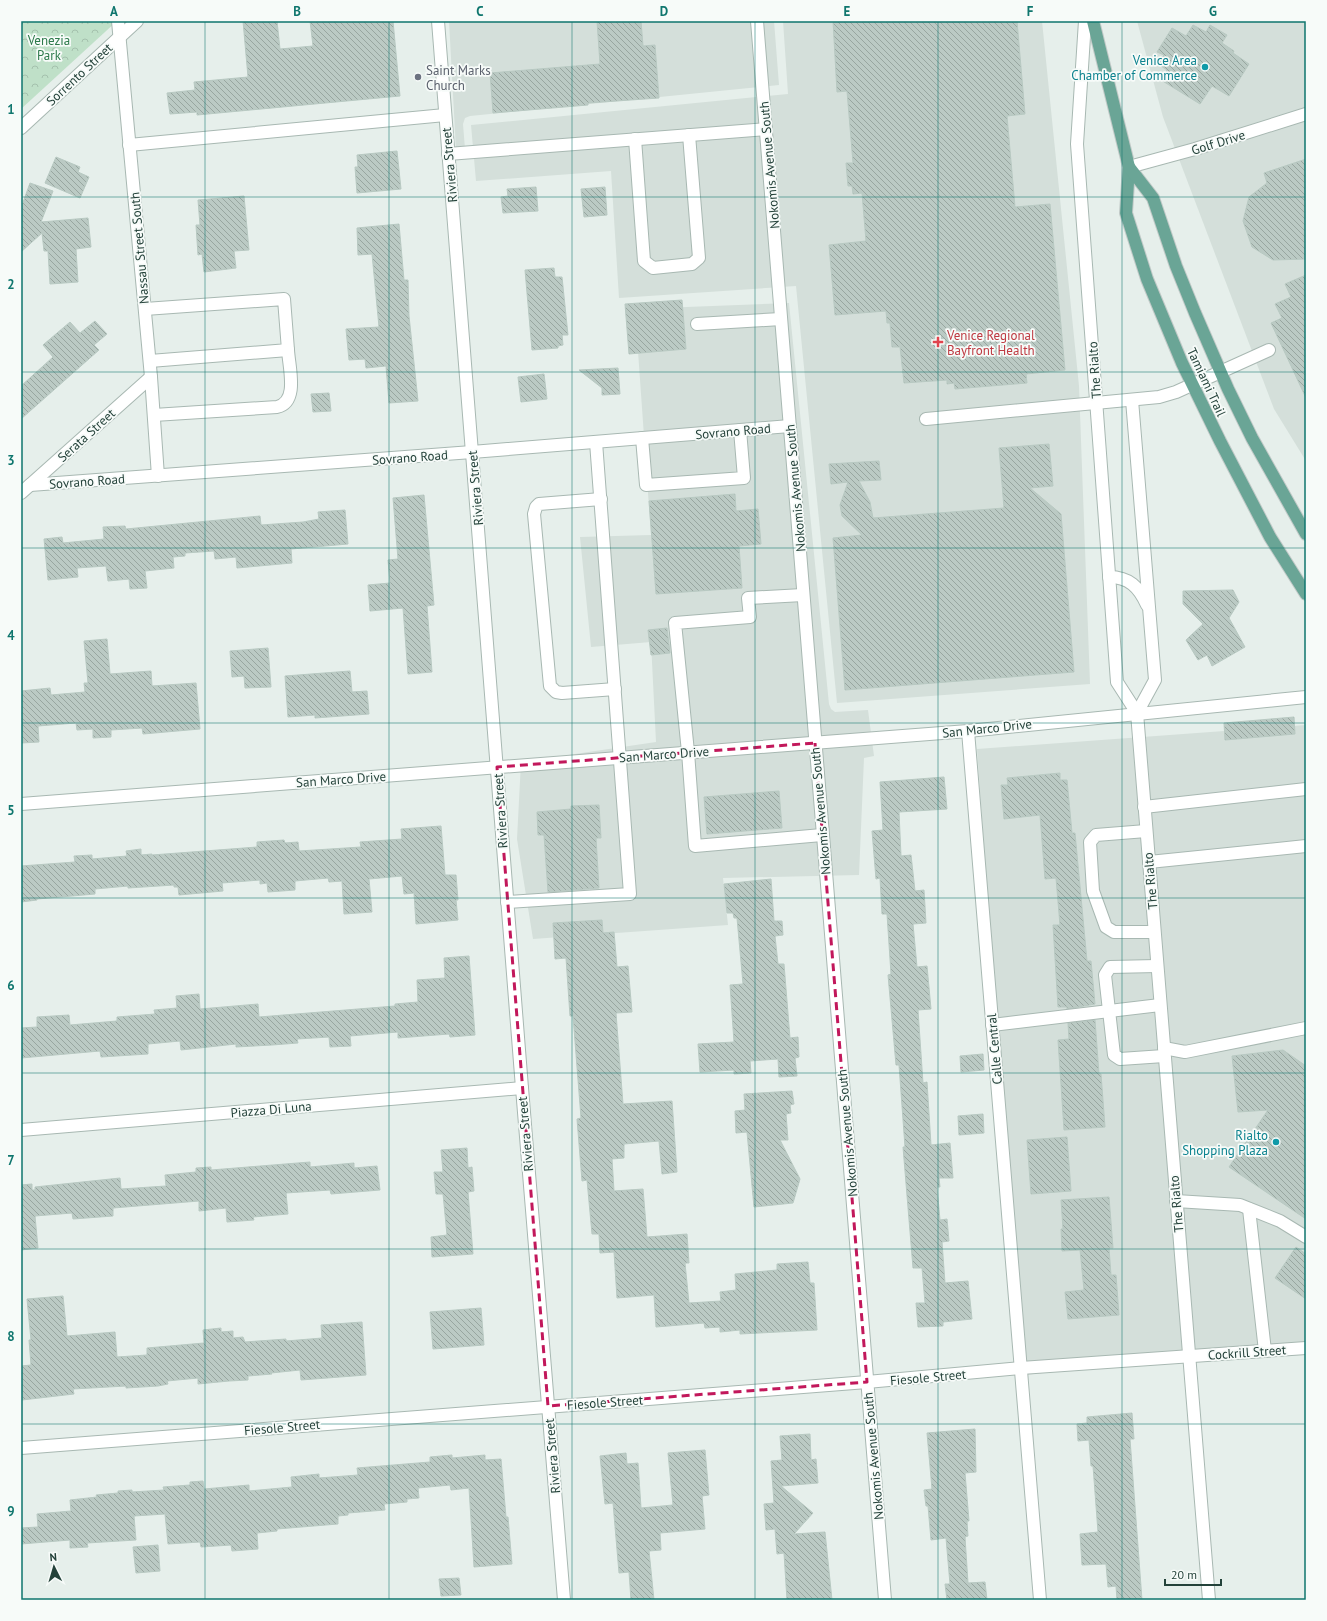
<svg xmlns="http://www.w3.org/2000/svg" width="1327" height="1621" viewBox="0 0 1327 1621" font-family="'PT Sans',sans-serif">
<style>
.built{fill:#d4dfda}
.forest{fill:url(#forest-crowns)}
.building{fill:url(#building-back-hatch);stroke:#b8c9c2}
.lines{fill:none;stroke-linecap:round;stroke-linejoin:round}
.minor-casing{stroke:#a8b8b2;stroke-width:14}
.major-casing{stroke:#c2cac8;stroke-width:14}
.path{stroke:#86b3a5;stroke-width:2.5;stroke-dasharray:2 3;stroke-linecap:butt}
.minor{stroke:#fff;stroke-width:12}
.major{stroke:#6aa596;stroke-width:12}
.marked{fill:none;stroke:#c2185b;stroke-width:3;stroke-dasharray:8 5;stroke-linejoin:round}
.grid{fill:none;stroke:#0f766e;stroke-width:1;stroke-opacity:0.55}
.culture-dot{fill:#0f9aa8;stroke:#f7fbf9;stroke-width:1.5}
.worship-dot{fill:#6b7280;stroke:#f7fbf9;stroke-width:1.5}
.health-dot{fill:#e0444e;stroke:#f7fbf9;stroke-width:1.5}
.labels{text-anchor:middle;stroke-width:3.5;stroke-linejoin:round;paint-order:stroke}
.park-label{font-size:13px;fill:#2d7a4b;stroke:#f7fbf9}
.culture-label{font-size:13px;fill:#0d838f;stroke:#f7fbf9;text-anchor:end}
.worship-label{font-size:13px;fill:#5b616d;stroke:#f7fbf9;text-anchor:start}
.street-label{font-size:13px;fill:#24423a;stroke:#f7fbf9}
.health-label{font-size:13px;fill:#be3a42;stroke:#f7fbf9;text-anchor:start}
.neatline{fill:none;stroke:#0f766e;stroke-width:1.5}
.grid-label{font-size:13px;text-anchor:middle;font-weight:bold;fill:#0f766e}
</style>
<defs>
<pattern id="forest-crowns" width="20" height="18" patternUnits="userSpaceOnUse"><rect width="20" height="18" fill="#bfe0c8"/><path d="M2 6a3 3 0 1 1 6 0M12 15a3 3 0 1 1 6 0" fill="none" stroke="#a4c1ad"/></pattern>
<pattern id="building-back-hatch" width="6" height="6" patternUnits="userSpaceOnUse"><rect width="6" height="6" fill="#bbcac4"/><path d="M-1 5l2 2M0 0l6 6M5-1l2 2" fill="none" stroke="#98a6a0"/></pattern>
</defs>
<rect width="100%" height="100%" fill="#e6efeb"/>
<g class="built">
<polygon points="449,21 774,21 779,85 470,116 465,118 463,124 465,149 456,150"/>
<polygon points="783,21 1042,21 1079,386 1090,684 837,703 796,286 619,298 611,171 476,181 471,125 788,94"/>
<polygon points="1137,21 1306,21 1306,461 1274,409 1163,117"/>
<polygon points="789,303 829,704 831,709 835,712 868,710 874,756 864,758 859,875 723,878 728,925 533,939 517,839 521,762 656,742 651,642 591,647 580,537 651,535 635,309"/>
<polygon points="1306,725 1306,1345 1236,1350 1025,1375 1013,1250 977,749"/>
</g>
<polygon class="forest" points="21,21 117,21 21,109"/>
<g class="building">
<polygon points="243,21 277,21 280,49 313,46 310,21 393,21 400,96 197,115 197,112 170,114 167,93 195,90 194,82 248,77"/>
<polygon points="597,21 641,21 643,46 655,45 659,98 588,103 588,105 493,113 490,73 600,64"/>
<polygon points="833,21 1017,21 1025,114 1007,116 1015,207 1050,204 1065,370 1026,374 1027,383 955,389 954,383 947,384 947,380 904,383 900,347 892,347 890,323 887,323 886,311 835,315 829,245 866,241 862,193 853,194 852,186 848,186 846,163 853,163 847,91 837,92"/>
<polygon points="1193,25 1206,32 1210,25 1227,35 1222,43 1234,51 1233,53 1249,64 1229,96 1212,86 1200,104 1161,80 1167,70 1158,64 1164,55 1157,52 1172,28 1186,36"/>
<polygon points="397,151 401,189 357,193 355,167 358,167 357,155"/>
<polygon points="56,157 80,167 78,172 89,177 80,198 45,183"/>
<polygon points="1306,159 1306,259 1273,260 1252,247 1243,221 1249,197 1267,183 1264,173"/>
<polygon points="30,183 53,191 41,222 88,218 91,247 76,249 78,282 50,284 48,251 44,251 42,233 21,252 21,208"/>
<polygon points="536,187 538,211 503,213 501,197 508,196 507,189"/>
<polygon points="605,187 607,215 584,217 581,189"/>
<polygon points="244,196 249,250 234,251 236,268 204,272 202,254 198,255 196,225 200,225 198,200"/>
<polygon points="399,224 404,280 408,280 409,316 418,401 389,403 386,366 366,368 365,359 349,360 346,329 379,327 372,254 358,255 357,228"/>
<polygon points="554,268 555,277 562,277 568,335 562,335 563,345 558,346 558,348 532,350 525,270"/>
<polygon points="1306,275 1306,398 1271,323 1282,318 1275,304 1291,297 1285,284"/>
<polygon points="682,300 686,349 629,354 625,304"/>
<polygon points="95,321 107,334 94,345 99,350 21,419 21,386 53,357 43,345 70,322 80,333"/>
<polygon points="618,368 620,394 602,395 602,388 579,370"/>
<polygon points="544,374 547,399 521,402 518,377"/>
<polygon points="329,393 331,411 313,412 311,394"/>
<polygon points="1049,444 1053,486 1030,488 1061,514 1074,672 845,690 833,538 862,535 842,516 840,505 848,482 831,484 829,464 879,461 881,480 859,481 870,502 873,518 1004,508 999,448"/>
<polygon points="735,494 736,511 758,509 761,544 739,546 742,588 656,594 649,501"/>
<polygon points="424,495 434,605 427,606 432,672 408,674 403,608 370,611 368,585 390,583 388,560 398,559 393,498"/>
<polygon points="345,510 348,544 291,549 292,563 237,568 236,557 215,559 214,551 185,553 185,556 173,557 174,568 145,571 147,588 130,589 129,579 108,581 106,566 77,568 78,577 48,580 44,539 62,537 63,543 104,539 103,527 125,526 126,529 260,516 261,525 303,522 319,519 318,512"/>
<polygon points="1233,590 1239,602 1229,618 1245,647 1212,666 1207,655 1198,660 1186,640 1203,624 1183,604 1183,591"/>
<polygon points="667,628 670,653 651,655 648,630"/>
<polygon points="107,639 110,674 151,671 152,686 196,683 200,729 143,734 142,728 111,730 111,737 93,738 93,729 77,730 76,723 38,726 39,742 21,743 21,691 50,688 51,695 85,692 84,683 88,683 84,641"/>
<polygon points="268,648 271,687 245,688 244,676 232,677 230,651"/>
<polygon points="350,671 352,692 367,691 369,714 315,718 315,715 288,717 285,676"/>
<polygon points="1294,717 1295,734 1225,740 1224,723"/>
<polygon points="1060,773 1060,780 1067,780 1072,833 1075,833 1087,961 1091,961 1095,1004 1067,1009 1067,1007 1058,1007 1053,925 1060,925 1056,878 1045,879 1040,815 1004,819 1001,785 1008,785 1007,778"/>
<polygon points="944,777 947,809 899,812 901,856 911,855 915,891 924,890 926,923 913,924 917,967 927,966 931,1009 918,1010 923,1083 927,1082 931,1145 950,1143 953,1178 939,1178 940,1187 937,1187 940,1220 947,1219 949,1241 942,1242 945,1283 968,1281 972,1319 943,1322 943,1326 918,1327 916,1303 925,1303 922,1268 913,1268 903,1147 905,1147 899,1065 896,1065 888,975 891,974 887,914 882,914 880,878 876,879 872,831 883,830 880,782"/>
<polygon points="779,791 782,828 707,834 704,797"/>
<polygon points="599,805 601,838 596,838 599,888 548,892 544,835 538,835 537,812 571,809 571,806"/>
<polygon points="441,826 445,875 456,875 458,900 456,900 458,920 416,924 414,893 404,894 402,876 369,879 372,912 344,914 342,881 329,882 328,878 295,881 295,890 268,892 267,883 260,884 260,880 222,883 223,891 179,895 178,887 174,887 174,885 128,888 128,886 95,889 95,894 37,899 37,900 21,902 21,866 75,862 74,856 92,855 92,859 127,856 126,851 141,849 141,855 152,854 152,855 257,847 257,842 284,840 285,843 298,842 299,851 361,847 360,842 402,839 401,829"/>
<polygon points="771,879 774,921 782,921 783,935 775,936 778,964 784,964 790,1038 798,1037 799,1057 795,1058 797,1076 779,1077 778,1059 750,1061 751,1073 734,1074 734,1070 700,1072 698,1044 734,1042 730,985 743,984 737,918 734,918 733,913 727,913 724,884"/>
<polygon points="602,920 603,933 614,932 617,967 628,966 632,1012 616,1013 623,1104 672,1101 677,1172 662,1174 659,1141 624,1144 624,1158 612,1159 614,1191 643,1189 647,1237 687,1234 689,1263 685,1263 689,1303 721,1301 720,1292 736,1290 735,1274 777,1270 777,1264 808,1262 810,1283 814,1283 817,1330 740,1334 740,1330 720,1332 720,1327 705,1328 704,1323 656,1327 654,1295 617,1298 614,1252 600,1253 599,1234 592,1234 587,1180 582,1181 577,1119 581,1118 573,1016 570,1016 566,958 555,959 553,923"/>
<polygon points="469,956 475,1035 450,1037 449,1034 398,1038 398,1032 350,1036 351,1046 330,1047 329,1037 297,1039 298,1043 272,1045 236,1047 236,1044 181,1050 180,1041 148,1044 148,1054 101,1057 100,1051 21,1058 21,1028 37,1027 37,1017 69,1015 70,1025 117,1021 117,1017 155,1014 154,1010 177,1008 176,996 199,994 200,1009 258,1004 259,1017 395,1006 395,1004 418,1002 417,980 445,978 444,958"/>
<polygon points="1095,1020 1099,1074 1101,1074 1105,1127 1064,1130 1058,1040 1069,1039 1068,1023"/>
<polygon points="1283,1050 1306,1066 1306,1219 1229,1167 1268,1110 1238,1112 1232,1056"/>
<polygon points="983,1054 984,1070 961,1072 960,1056"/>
<polygon points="792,1091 794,1104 790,1105 791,1113 786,1114 788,1140 780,1140 800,1179 793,1203 754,1207 747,1132 736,1133 735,1111 745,1110 744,1094"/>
<polygon points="983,1114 984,1133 959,1135 958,1116"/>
<polygon points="1067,1137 1071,1191 1031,1194 1027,1140"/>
<polygon points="467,1148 468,1168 472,1167 474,1191 468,1192 473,1254 432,1257 431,1237 447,1235 443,1194 436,1194 434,1172 443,1172 441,1150"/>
<polygon points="310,1162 310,1167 354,1163 354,1168 377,1166 380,1190 331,1194 330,1190 286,1193 288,1214 253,1217 254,1220 227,1222 226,1208 199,1211 199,1201 113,1208 113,1216 73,1219 72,1213 35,1216 38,1248 21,1250 21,1185 32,1184 32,1190 35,1190 35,1187 120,1178 121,1189 166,1186 165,1175 196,1172 196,1168 211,1167 211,1170"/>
<polygon points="1109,1197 1113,1248 1109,1248 1111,1275 1116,1275 1119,1315 1068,1319 1065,1292 1084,1290 1080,1250 1062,1251 1061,1229 1063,1229 1061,1200"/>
<polygon points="1296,1247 1306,1254 1306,1299 1275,1278"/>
<polygon points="63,1296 67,1336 115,1332 117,1357 147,1355 147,1348 204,1343 203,1330 221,1328 221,1332 233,1331 233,1338 243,1337 245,1342 286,1339 286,1341 322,1338 321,1325 362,1322 366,1375 301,1380 300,1370 271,1373 272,1374 248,1376 248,1380 229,1381 198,1384 198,1378 167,1381 168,1384 158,1386 126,1388 126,1386 73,1389 74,1394 22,1400 21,1366 31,1365 29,1340 31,1340 27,1299"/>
<polygon points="481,1308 484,1345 433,1349 430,1312"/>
<polygon points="1132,1413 1134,1439 1130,1439 1142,1600 1117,1600 1116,1586 1108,1587 1106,1564 1082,1565 1080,1534 1098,1532 1093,1466 1091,1466 1089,1440 1078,1441 1077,1424 1087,1423 1087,1417"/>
<polygon points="975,1429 976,1472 965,1473 969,1521 967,1521 968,1536 965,1537 968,1583 985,1582 987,1600 947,1600 945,1584 950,1584 946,1538 931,1540 928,1506 926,1506 924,1490 932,1489 927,1433"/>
<polygon points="810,1434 811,1460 816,1459 818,1483 781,1486 813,1513 794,1534 825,1532 832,1600 787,1600 784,1553 777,1554 775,1529 766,1530 764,1504 774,1503 771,1461 782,1460 780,1436"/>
<polygon points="705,1450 709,1495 702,1496 705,1529 660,1533 661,1550 649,1551 654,1600 631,1600 629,1572 619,1573 613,1503 605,1504 600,1456 626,1453 627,1464 638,1463 641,1508 673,1505 668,1453"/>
<polygon points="452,1455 452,1458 485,1455 485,1460 501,1459 506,1517 508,1517 512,1564 474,1567 469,1488 451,1490 450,1485 418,1488 419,1498 407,1499 407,1502 384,1504 385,1510 348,1513 348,1515 338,1516 338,1524 277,1529 277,1531 257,1533 258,1549 232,1551 231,1545 201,1547 200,1542 168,1544 165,1514 134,1516 136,1540 87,1543 88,1547 70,1548 70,1540 21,1544 21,1528 38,1527 37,1514 71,1511 70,1500 97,1497 96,1495 118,1493 118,1491 132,1490 132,1492 164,1490 163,1487 190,1485 190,1482 203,1481 204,1489 249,1485 249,1491 292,1487 291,1477 319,1474 319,1478 358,1475 357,1468 430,1462 430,1457"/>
<polygon points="158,1545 160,1571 136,1573 133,1547"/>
<polygon points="459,1578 461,1595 441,1596 439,1579"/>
</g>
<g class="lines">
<defs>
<g id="minor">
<polyline points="118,21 151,377 158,476"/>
<polyline points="438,21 522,1088 564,1600"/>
<polyline points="757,21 885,1600"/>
<polyline points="1085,21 1077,144 1117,682 1137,713 1209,1600"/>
<polyline points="21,128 137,21"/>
<polyline points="635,139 644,261 653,268 692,264 699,258 689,135"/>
<polyline points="129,145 445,115"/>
<polyline points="448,154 766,129"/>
<polyline points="1129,167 1195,149 1306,114"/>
<polyline points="145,309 284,299 288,350 150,361"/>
<polyline points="697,324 781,319"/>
<polyline points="1132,400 1155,680 1137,713"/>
<path d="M154,415L277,407C299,402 289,368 288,350"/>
<polyline points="926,419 1159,397 1176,392 1269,350"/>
<polyline points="642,438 646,485 744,478 740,430"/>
<polyline points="30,485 472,452 790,426"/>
<polyline points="21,493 151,377"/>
<polyline points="601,499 539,504 536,507 534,514 550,686 556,692 562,693 615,689"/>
<path d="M1109,577C1129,577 1139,587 1147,605"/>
<polyline points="803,595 748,598 750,617 675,623 688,752 695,846 822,835"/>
<polyline points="968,731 1040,1600"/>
<polyline points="21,804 968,731 1306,697"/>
<polyline points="1144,807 1306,789"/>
<polyline points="1146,831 1096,835 1090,842 1093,891 1106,927 1114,932 1154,932"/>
<polyline points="1149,862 1306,846"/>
<polyline points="507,902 630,894 596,442"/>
<polyline points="1157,966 1110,967 1105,975 1114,1055 1120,1059 1164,1056"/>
<polyline points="992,1025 1160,1005"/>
<polyline points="1164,1048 1185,1052 1306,1028"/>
<polyline points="21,1130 522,1088"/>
<polyline points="1176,1201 1240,1205 1280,1221 1306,1237"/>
<polyline points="1249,1209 1265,1351"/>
<polyline points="21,1448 867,1382 1021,1368 1306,1348"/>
</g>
<g id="major">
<polyline points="1093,21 1129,167 1126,213 1147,279 1182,363 1220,441 1270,537 1306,594"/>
<polyline points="1129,167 1153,198 1176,266 1195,313 1228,389 1252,438 1306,534"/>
</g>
</defs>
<use href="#minor" class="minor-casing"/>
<use href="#major" class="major-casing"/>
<polyline class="path" points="21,24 23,21"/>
<use href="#minor" class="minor"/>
<use href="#major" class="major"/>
</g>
<path class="marked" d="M815,743L867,1382L548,1406L497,767Z"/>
<path class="grid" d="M205,21V1600M389,21V1600M572,21V1600M755,21V1600M938,21V1600M1122,21V1600M21,197H1306M21,372H1306M21,548H1306M21,723H1306M21,898H1306M21,1073H1306M21,1249H1306M21,1424H1306"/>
<g class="culture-dot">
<circle cx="1205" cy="67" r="4"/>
<circle cx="1276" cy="1142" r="4"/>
</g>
<circle class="worship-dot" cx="418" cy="77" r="4"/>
<path class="health-dot" d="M936 336h4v4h4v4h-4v4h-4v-4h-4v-4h4z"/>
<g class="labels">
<g class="park-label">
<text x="49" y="45">Venezia<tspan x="49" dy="15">Park</tspan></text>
</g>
<g class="culture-label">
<text x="1197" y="65">Venice Area<tspan x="1197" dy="15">Chamber of Commerce</tspan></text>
<text x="1268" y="1140">Rialto<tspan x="1268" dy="15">Shopping Plaza</tspan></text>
</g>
<g class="worship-label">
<text x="426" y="75">Saint Marks<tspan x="426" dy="15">Church</tspan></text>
</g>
<g class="street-label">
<text transform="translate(79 74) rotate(-43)" y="5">Sorrento Street</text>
<text transform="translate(1218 142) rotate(-17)" y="5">Golf Drive</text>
<text transform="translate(449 165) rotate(-95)" y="5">Riviera Street</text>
<text transform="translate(769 165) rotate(-95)" y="5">Nokomis Avenue South</text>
<text transform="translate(139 248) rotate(-95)" y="5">Nassau Street South</text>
<text transform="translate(1094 370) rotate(-94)" y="5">The Rialto</text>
<text transform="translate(1207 382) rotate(65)" y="5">Tamiami Trail</text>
<text transform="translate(733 431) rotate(-5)" y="5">Sovrano Road</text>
<text transform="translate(86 435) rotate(-42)" y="5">Serata Street</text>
<text transform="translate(410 457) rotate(-4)" y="5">Sovrano Road</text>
<text transform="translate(87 481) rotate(-4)" y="5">Sovrano Road</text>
<text transform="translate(475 488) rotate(-95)" y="5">Riviera Street</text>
<text transform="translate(795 488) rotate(-95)" y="5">Nokomis Avenue South</text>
<text transform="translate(987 728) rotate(-6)" y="5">San Marco Drive</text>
<text transform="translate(664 754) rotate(-4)" y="5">San Marco Drive</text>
<text transform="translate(341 779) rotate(-4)" y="5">San Marco Drive</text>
<text transform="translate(500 811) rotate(-94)" y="5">Riviera Street</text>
<text transform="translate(820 811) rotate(-95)" y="5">Nokomis Avenue South</text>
<text transform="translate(1150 881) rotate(-95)" y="5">The Rialto</text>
<text transform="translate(994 1049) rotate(-95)" y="5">Calle Central</text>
<text transform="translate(271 1109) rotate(-5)" y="5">Piazza Di Luna</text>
<text transform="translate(847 1133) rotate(-95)" y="5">Nokomis Avenue South</text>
<text transform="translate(525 1134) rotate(-95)" y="5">Riviera Street</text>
<text transform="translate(1176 1204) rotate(-95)" y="5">The Rialto</text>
<text transform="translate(1247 1352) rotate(-4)" y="5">Cockrill Street</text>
<text transform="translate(928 1377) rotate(-5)" y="5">Fiesole Street</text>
<text transform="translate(605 1402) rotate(-4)" y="5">Fiesole Street</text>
<text transform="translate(282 1427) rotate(-5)" y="5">Fiesole Street</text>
<text transform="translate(552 1456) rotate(-95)" y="5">Riviera Street</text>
<text transform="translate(873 1456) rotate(-95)" y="5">Nokomis Avenue South</text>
</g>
<g class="health-label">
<text x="947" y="340">Venice Regional<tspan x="947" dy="15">Bayfront Health</tspan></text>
</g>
</g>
<rect width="1327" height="1621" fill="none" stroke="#f7fbf9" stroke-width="44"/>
<g transform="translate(54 1567) rotate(355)" stroke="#f7fbf9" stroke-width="3" paint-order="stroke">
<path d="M0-3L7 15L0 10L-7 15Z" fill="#24423a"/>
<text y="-6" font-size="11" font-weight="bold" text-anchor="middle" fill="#24423a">N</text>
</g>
<path d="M1165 1579v6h56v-6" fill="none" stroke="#24423a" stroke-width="2"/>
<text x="1171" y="1579" font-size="12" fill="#24423a" stroke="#f7fbf9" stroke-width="3" paint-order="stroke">20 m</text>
<rect x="22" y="22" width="1283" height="1577" class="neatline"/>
<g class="grid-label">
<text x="114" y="16">A</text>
<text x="297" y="16">B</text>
<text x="480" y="16">C</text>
<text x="664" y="16">D</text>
<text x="847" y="16">E</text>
<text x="1030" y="16">F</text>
<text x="1213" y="16">G</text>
<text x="11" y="114">1</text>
<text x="11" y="289">2</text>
<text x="11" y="465">3</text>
<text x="11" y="640">4</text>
<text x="11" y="815">5</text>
<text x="11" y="990">6</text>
<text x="11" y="1165">7</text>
<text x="11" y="1341">8</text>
<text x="11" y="1516">9</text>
</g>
</svg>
